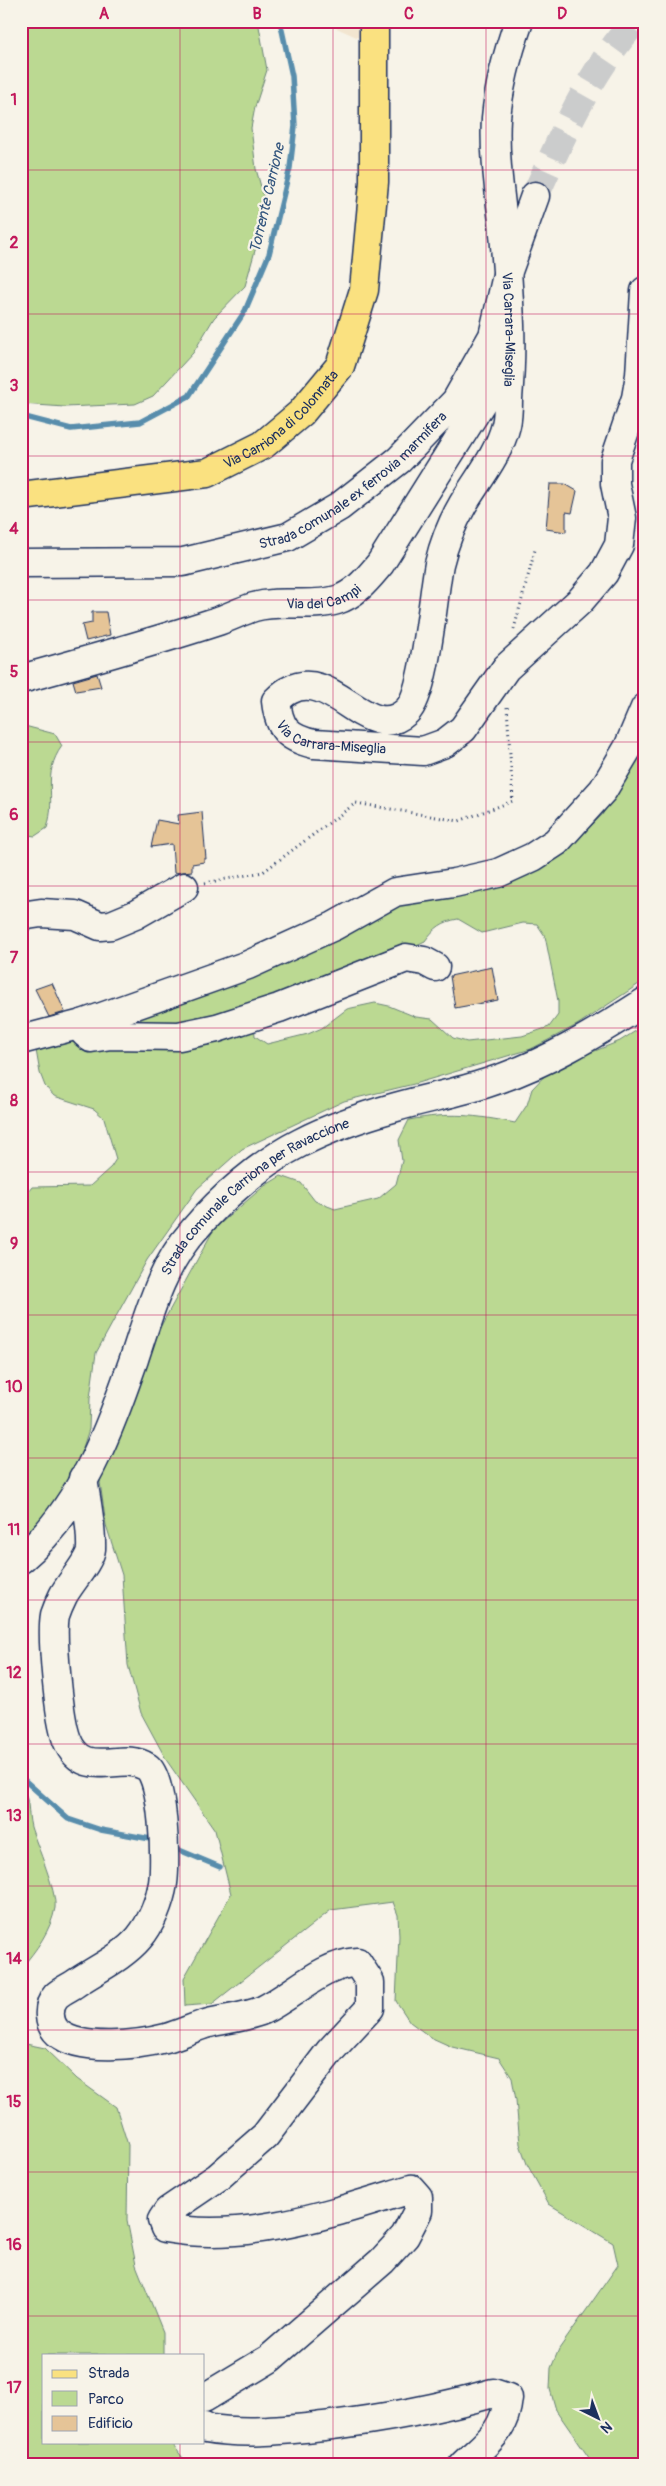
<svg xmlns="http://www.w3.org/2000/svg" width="666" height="2486" viewBox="0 0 666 2486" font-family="Pangolin,sans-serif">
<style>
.built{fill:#f2e5d0}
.green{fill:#bbd992;stroke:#6b8478;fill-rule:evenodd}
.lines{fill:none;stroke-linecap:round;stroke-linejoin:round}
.stream{stroke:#588dac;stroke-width:5.5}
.building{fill:#e5c497;stroke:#1b2f5e}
.minor-tunnel{stroke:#cbcccc;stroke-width:28;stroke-dasharray:28 14;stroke-linecap:butt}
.minor-casing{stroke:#1b2f5e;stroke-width:31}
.major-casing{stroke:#1b2f5e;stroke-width:31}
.path{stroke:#1b2f5e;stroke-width:3;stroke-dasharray:1 4;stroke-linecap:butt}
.minor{stroke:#f7f3e8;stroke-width:28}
.major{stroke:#fae180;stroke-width:28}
.grid{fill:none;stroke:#c2185b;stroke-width:1;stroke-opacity:0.55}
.labels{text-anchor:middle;stroke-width:4.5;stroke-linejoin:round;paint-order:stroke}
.street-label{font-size:14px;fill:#1b2f5e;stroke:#f7f3e8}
.water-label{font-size:15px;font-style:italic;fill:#34567e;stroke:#f7f3e8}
.neatline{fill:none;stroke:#c2185b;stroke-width:2}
.grid-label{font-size:16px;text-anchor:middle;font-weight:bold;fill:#c2185b}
</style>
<rect width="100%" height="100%" fill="#f7f3e8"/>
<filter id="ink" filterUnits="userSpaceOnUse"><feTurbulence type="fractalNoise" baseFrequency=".02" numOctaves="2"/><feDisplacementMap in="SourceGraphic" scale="10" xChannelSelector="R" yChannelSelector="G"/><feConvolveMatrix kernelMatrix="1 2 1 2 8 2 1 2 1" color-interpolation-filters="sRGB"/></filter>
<g filter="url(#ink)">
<polygon class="built" points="329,21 359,21 361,39 332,26"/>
<g class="green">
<polygon points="21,21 258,21 267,70 255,107 251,128 256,169 267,208 245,286 214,318 193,353 153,396 135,404 65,407 21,404"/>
<path d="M21,725L55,734L62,746C41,775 57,796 47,828L35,836L21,834Z"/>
<path d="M645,744V980L577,1025L531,1049L414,1084L344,1101L242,1149L197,1189L147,1260L96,1353L90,1398L89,1429L77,1466L44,1515L21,1540V1201L32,1187L90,1186L111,1167L116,1159L104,1118L94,1109L54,1096L45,1086L40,1073L36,1050L74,1037C89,1058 101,1050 123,1045L124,1024L261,968L398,906L441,895L475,890L530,874L569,848L602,815ZM458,919L482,933L523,923L537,924L545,936L558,1001V1015L549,1027L522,1036L467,1042L453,1038L432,1019L416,1017L389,1006L375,1003L347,1009L322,1028L308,1034L267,1044L255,1036L254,1022L425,941C435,927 442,922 458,919Z"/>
<path d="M645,1025V2465H594L556,2410L550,2389L551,2368L559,2349L618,2265L613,2243L549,2204L527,2164L520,2144L516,2100L512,2078L499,2058L452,2047L430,2037L410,2022L396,2001L399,1936L398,1915L393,1902L331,1910L212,2004L185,2006L184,1978L231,1894L215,1830L167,1761L141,1713L128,1665L122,1575L106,1525L100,1482L110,1443L133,1377L214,1229L263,1187L281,1176L301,1183L315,1201L335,1209L378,1199L396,1184L402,1161L399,1140L409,1120C450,1112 475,1115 515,1123L527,1105L532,1089L552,1068L620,1041Z"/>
<path d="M21,1787C31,1800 27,1811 31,1827C37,1846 57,1891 55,1908C51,1930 36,1951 21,1968Z"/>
<polygon points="21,2043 45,2048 77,2079 116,2107 128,2145 127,2220 136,2265 163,2332 163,2355 44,2355 44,2442 171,2442 188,2465 21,2465"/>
</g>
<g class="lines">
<g class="stream">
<polyline points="21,416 71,429 140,422 189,396 245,311 269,254 290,168 295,126 292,76 280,21"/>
<polyline points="21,1777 68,1819 101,1830 156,1840"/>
<polyline points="172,1847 220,1867"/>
</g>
</g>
<g class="building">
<polygon points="550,484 565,484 577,491 572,513 566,512 566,532 546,529"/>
<polygon points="92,612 106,612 110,635 86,641 82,625 92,623"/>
<polygon points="97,674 101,687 76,691 73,681"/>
<polygon points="202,812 206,859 204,859 204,862 192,864 192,871 174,873 172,844 151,847 157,820 179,824 178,815"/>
<polygon points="492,967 498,1000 455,1008 450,976"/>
<polygon points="52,983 65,1012 49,1017 35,989"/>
</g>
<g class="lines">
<path class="minor-tunnel" d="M535,196C563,134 589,73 635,21"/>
<defs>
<g id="minor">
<path id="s1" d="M519,21C508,52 499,85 496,118C494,152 499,188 503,222C506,256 509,291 510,325C511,350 510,374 508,399C508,407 508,417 506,425C499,454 478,479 463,504C452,523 444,543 439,564C433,594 426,693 407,711C369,747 333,667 290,690C285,692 280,697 276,701C279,728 287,738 314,744L423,751L445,743L463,729L506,668L580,601L604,573L619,545L622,518L615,484V460L636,398L640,375L645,291"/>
<path id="s2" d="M21,563L183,562L288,537L339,507L399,460L456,401L493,336L508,271L535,196"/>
<path id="s3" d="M21,679C86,661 151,643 215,622C228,618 241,611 254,607C281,599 310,608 337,600C356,594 368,578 380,564L509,359"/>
<polyline points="21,916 41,913 75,915 100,926 111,925 135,915 184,887"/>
<polyline points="82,1024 85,1033 91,1038 111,1035 179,1036 217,1028 279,1008 406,958 424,961 435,967"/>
<polyline points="21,1040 82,1024 248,965 334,926 395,892 454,883 498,873 533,857 556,842 603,790 628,748 645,708"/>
<path d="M83,1478C86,1501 92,1526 91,1549C90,1561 69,1584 63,1596C60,1602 57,1609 55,1615C51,1636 59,1720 67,1740C84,1782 122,1750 147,1767C164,1778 166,1863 163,1883C160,1902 151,1924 139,1938C122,1958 94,1970 73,1985C68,1988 60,1992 56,1996C47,2006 48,2024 58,2033C81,2052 139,2045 166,2038C181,2034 194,2027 209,2023C226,2019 247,2017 263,2010C294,1995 321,1965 357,1962L370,1982V2008L330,2051L265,2136L218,2177L168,2211L162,2220L165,2228C248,2243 332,2213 411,2189L418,2197V2211L405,2236L382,2261L269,2359L204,2398"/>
<path id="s4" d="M21,1559C81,1509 109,1430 134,1359C149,1314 161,1267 193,1231C221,1198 262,1162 300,1143C329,1128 364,1116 396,1107C426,1098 457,1093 487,1083C544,1065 595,1034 645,1002"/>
<path d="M204,2426L206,2428C245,2435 285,2430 324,2426C382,2419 437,2409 493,2393L508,2398C505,2432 487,2442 463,2465"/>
</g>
<g id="major">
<path id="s5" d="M21,496L207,473L263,445L301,413L340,366L364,290L374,182V21"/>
</g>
</defs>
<use href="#minor" class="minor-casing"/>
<use href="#major" class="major-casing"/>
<g class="path">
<polyline points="514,629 535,550"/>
<polyline points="205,883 263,872 356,803 459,821 513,801 507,707"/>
</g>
<use href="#minor" class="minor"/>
<use href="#major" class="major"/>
</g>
</g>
<path class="grid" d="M180,21V2355M333,21V2465M486,21V2465M21,170H645M21,314H645M21,456H645M21,600H645M21,742H645M21,886H645M21,1028H645M21,1172H645M21,1315H645M21,1458H645M21,1600H645M21,1744H645M21,1886H645M21,2030H645M21,2172H645M21,2316H645M180,2442V2465"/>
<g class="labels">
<g class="street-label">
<text dy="5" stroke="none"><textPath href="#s1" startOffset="312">Via Carrara-Miseglia</textPath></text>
<text dy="5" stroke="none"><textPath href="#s5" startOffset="280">Via Carriona di Colonnata</textPath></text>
<text dy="5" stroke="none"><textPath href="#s2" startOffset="355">Strada comunale ex ferrovia marmifera</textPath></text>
<text dy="5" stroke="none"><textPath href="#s3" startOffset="315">Via dei Campi</textPath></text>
<text dy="5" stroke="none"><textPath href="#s1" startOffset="939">Via Carrara-Miseglia</textPath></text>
<text dy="5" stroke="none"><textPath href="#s4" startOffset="445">Strada comunale Carriona per Ravaccione</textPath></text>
</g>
<g class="water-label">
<text transform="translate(267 198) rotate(-77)" y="5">Torrente Carrione</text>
</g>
</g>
<rect width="666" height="2486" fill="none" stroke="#f7f3e8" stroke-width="55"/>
<rect x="42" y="2354" width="162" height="90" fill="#f7f3e8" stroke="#9fa5b1"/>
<rect x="52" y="2370" width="25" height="8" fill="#fae180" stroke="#9fa5b1"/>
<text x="88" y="2378" font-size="15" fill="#1b2f5e">Strada</text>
<rect x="52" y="2391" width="25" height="15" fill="#bbd992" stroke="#9fa5b1"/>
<text x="88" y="2404" font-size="15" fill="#1b2f5e">Parco</text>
<rect x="52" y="2416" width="25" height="15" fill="#e5c497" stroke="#9fa5b1"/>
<text x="88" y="2428" font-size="15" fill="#1b2f5e">Edificio</text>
<g transform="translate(598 2418) rotate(138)" stroke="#f7f3e8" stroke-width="4" paint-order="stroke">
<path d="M0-4L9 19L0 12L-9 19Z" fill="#1b2f5e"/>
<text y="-8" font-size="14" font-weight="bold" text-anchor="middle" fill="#1b2f5e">N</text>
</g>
<rect x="28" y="28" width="610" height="2430" class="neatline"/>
<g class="grid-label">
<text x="104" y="19">A</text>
<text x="257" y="19">B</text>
<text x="409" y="19">C</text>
<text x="562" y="19">D</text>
<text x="14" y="105">1</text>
<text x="14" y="248">2</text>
<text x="14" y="391">3</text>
<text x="14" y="534">4</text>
<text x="14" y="677">5</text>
<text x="14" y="820">6</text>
<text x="14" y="963">7</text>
<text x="14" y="1106">8</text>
<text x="14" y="1249">9</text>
<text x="14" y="1392">10</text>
<text x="14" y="1535">11</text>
<text x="14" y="1678">12</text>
<text x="14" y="1821">13</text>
<text x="14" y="1964">14</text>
<text x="14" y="2107">15</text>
<text x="14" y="2250">16</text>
<text x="14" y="2393">17</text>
</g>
</svg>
